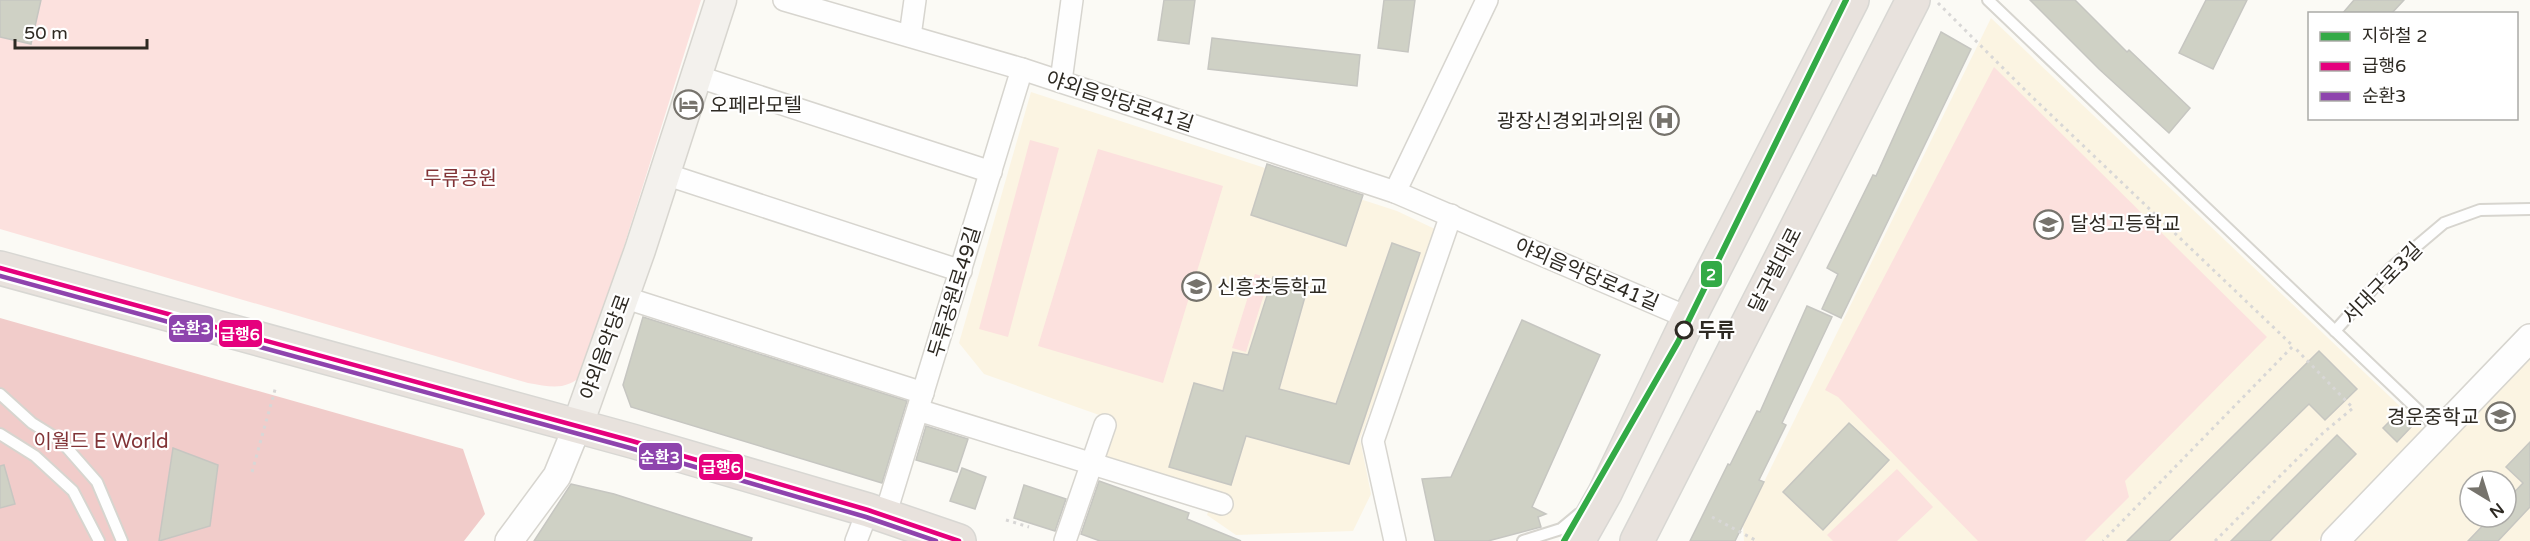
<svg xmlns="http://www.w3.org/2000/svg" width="2530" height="541" viewBox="0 0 2530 541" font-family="'Varela Round','Noto Sans KR',sans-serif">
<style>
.built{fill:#fbf4e2;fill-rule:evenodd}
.green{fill:#fce1de}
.forest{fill:#f1ccca}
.building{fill:#cfd1c5;stroke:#c6c6c1;stroke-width:1.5}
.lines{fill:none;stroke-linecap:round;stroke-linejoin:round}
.service-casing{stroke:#d7d5cf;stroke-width:14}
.minor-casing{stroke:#d7d5cf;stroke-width:24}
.tertiary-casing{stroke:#d7d5cf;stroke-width:30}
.secondary-casing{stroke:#d7d5cf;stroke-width:33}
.primary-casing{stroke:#d8d7d3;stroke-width:36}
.path{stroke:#d8d7d6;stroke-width:3;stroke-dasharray:3 4.5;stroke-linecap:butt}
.service{stroke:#fefefe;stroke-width:10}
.minor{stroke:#fefefe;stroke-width:21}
.tertiary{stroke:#fefefe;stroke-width:27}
.secondary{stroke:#f3f1ed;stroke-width:30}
.primary{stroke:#e8e2dd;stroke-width:33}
.bus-1-casing{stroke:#fff;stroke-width:9}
.bus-2-casing{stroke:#fff;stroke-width:9}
.bus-1{stroke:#e5007d;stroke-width:4.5}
.bus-2{stroke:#8e44ad;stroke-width:4.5}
.metro-1-casing{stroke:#fff;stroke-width:10}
.metro-1{stroke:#33aa46;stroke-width:6}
.stop-dot{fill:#fff;stroke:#2e2a23;stroke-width:3}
.labels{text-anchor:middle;stroke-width:4.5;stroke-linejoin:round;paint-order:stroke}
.street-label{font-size:20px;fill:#2e2a23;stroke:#fff}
.poi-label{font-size:20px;fill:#2e2a23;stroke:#fff;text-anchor:start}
.park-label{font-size:20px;fill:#813336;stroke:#fff}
.stop-label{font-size:20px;font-weight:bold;fill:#2e2a23;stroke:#fff;text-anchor:start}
.line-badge{stroke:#fff;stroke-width:2}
.badge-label{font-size:16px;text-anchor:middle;font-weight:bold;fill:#fff}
</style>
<rect width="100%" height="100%" fill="#fbfaf5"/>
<g class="built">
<polygon points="1991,18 2425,430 2318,541 1744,541 1743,525"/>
<polygon points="1031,92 1397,211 1437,230 1360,439 1371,494 1353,531 1236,535 1207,515 1213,495 1104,461 1102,416 984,374 959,343"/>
<path d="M2530,353V541H2353ZM2470,481H2506V517H2470Z"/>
</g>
<g class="green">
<path d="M0,0H701L584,374C565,391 552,387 528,383L0,229Z"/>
<polygon points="1994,67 2267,337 2125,481 2129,497 2085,541 1978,541 1838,397 1825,390"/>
<polygon points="1030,140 1059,148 1008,337 979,329"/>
<polygon points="1098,149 1223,186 1163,383 1038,346"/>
<polygon points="1255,274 1269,278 1246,352 1232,348"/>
<polygon points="1897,469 1933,507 1897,541 1833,541 1827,535"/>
</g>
<polygon class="forest" points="0,318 463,449 485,514 464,541 0,541"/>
<g class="building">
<polygon points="0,0 41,0 31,44 0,37"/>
<polygon points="1164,0 1195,0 1189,44 1158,40"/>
<polygon points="1384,0 1415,0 1408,52 1378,48"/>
<polygon points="2030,0 2075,0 2127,52 2129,50 2190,108 2169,133 2099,69"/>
<polygon points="2206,0 2247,0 2213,69 2179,53"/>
<polygon points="2354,0 2404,0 2391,14 2342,14"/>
<polygon points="1941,32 1971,49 1841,318 1822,309 1838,274 1827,268 1873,175 1876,176"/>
<polygon points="1212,38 1360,55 1357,86 1208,69"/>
<polygon points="1267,164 1363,195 1346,246 1251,215"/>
<polygon points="1392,243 1420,253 1349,464 1246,436 1231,485 1169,467 1194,383 1223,391 1233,352 1248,355 1273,277 1308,286 1279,389 1336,404"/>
<polygon points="1807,306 1832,317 1782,423 1786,425 1759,480 1764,482 1735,541 1690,541 1728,464 1730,465 1757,411 1760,412"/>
<polygon points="643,317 907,401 882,483 631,407 623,385"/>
<polygon points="1522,320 1600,355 1532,507 1546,514 1538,517 1541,527 1488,541 1435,541 1422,479 1451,477"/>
<polygon points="2319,351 2357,389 2325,420 2309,404 2169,541 2127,541"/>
<polygon points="2398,413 2412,426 2397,442 2383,428"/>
<polygon points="1849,423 1889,460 1823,530 1783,492"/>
<polygon points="926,426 968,439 957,472 916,460"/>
<polygon points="2337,435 2356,454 2270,541 2231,541"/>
<polygon points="2530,442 2530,507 2498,541 2468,541 2491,517 2506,517 2506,501 2523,483 2506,467"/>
<polygon points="173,448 218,465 210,526 159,541"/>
<polygon points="4,465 15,504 0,508 0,466"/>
<polygon points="962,468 986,477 975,509 950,501"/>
<polygon points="1099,481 1189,513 1187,519 1241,541 1100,541 1081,534"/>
<polygon points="571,484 614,494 752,538 751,541 534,541"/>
<polygon points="1024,485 1066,499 1055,531 1014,518"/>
</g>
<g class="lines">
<defs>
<g id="service">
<polyline points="1988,0 2440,431"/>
<polyline points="2335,331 2392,267 2444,223 2480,210 2530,209"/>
<polyline points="0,394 32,423 61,441 97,482 122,541"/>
<polyline points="0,434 35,456 73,491 99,541"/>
<polyline points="1523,541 1561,529 1579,514"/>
</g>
<g id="minor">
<polyline points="784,0 1022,69 1395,192 1689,318"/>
<polyline points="910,36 915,0"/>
<polyline points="696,76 991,172"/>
<polyline points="1061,81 1072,0"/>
<polyline points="665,174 961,271"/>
<polyline points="1395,192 1487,0"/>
<polyline points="623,297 923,393"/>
<polyline points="918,410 1222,504"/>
<polyline points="885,516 1022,69"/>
<polyline points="856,541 868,510"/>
<polyline points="1065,541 1105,425"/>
<polyline points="1395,541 1373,441 1451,215"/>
</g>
<g id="tertiary">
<polyline points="509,541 557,476 577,427"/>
<polyline points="2335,541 2530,338"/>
</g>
<polyline id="secondary" points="577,427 640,250 721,0"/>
<g id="primary">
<polyline points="0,268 632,441 868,510 959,541"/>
<polyline points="1578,541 1605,493 1689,318 1852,0"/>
<polyline points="1637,541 1913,0"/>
</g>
</defs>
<use href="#service" class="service-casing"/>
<use href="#minor" class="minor-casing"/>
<use href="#tertiary" class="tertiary-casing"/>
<use href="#secondary" class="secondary-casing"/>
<use href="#primary" class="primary-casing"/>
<g class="path">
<polyline points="1938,3 2027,92 2293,346 2103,541"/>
<polyline points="252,472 276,386"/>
<polyline points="1712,517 1757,541"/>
<polyline points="1006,520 1029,527"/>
<polyline points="2215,541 2323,433 2353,408 2294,347"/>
</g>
<use href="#service" class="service"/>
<use href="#minor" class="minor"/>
<use href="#tertiary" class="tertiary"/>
<use href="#secondary" class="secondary"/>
<use href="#primary" class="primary"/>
<defs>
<polyline id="bus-1" points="0,268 632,441 868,510 959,541"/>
<polyline id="bus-2" points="0,276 630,448 866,517 936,541"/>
</defs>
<use href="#bus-1" class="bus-1-casing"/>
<use href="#bus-2" class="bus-2-casing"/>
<use href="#bus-1" class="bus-1"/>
<use href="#bus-2" class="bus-2"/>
<defs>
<polyline id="metro-1" points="1564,541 1678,342 1846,0"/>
</defs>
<use href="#metro-1" class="metro-1-casing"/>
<use href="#metro-1" class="metro-1"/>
</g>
<defs>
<symbol id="hotel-ring" viewBox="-11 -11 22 22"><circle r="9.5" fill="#fff" stroke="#76736c" stroke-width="1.5"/><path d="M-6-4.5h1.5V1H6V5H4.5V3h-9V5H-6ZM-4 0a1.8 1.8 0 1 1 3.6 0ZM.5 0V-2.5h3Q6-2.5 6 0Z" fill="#76736c"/></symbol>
<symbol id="hospital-ring" viewBox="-11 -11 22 22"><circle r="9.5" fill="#fff" stroke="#76736c" stroke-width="1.5"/><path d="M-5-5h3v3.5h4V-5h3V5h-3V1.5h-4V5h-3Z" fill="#76736c"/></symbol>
<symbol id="school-ring" viewBox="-11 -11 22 22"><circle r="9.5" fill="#fff" stroke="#76736c" stroke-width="1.5"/><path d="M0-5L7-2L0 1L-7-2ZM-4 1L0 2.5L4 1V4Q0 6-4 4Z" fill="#76736c"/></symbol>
</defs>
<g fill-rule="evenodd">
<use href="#hotel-ring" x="672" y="88" width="33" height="33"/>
<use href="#hospital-ring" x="1648" y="104" width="33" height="33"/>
<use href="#school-ring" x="2032" y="208" width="33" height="33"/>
<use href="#school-ring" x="1180" y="270" width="33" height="33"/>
<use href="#school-ring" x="2484" y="400" width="33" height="33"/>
</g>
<circle class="stop-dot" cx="1684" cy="330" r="8"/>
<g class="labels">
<g class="street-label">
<text transform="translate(1120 101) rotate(18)" y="7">야외음악당로41길</text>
<text transform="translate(1775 270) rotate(-63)" y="7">달구벌대로</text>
<text transform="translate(1587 274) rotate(23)" y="7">야외음악당로41길</text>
<text transform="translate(2382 283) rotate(-46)" y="7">서대구로3길</text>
<text transform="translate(954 292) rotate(-73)" y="7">두류공원로49길</text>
<text transform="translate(605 347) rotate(-70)" y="7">야외음악당로</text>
</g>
<g class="poi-label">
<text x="710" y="112">오페라모텔</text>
<text x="1644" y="128" text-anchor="end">광장신경외과의원</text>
<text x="2070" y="231">달성고등학교</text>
<text x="1217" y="294">신흥초등학교</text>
<text x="2479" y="424" text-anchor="end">경운중학교</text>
</g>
<g class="park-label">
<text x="460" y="185">두류공원</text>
<text x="101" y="448">이월드 E World</text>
</g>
<g class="stop-label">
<text x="1698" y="337">두류</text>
</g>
</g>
<g class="line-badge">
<rect x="1700" y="260" width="23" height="28" rx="6" fill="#33aa46"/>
<rect x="168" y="314" width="46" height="29" rx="6" fill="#8e44ad"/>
<rect x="218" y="319" width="45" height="29" rx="6" fill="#e5007d"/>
<rect x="638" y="442" width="45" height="29" rx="6" fill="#8e44ad"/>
<rect x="698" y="453" width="46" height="28" rx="6" fill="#e5007d"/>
</g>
<g class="badge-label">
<text x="1711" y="280">2</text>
<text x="191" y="334">순환3</text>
<text x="240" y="340">급행6</text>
<text x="660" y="463">순환3</text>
<text x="721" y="473">급행6</text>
</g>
<rect x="2308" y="12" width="210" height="108" fill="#ffffff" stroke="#abaaa7" stroke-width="1.5"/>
<rect x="2320" y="32" width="30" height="9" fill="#33aa46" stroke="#abaaa7" stroke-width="1.5"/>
<text x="2362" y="42" font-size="18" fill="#2e2a23">지하철 2</text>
<rect x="2320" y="62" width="30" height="9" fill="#e5007d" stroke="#abaaa7" stroke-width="1.5"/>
<text x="2362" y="72" font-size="18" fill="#2e2a23">급행6</text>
<rect x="2320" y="92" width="30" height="9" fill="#8e44ad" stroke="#abaaa7" stroke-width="1.5"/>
<text x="2362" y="102" font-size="18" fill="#2e2a23">순환3</text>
<g transform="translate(2488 499) rotate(142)"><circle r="28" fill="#ffffff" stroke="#abaaa7" stroke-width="1.5"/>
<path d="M0-4.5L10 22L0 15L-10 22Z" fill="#76736c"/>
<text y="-9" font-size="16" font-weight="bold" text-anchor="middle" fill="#2e2a23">N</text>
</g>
<path d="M15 39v9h132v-9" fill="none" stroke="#2e2a23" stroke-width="3"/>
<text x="24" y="39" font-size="18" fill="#2e2a23" stroke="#ffffff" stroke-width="4.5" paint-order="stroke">50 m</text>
</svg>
